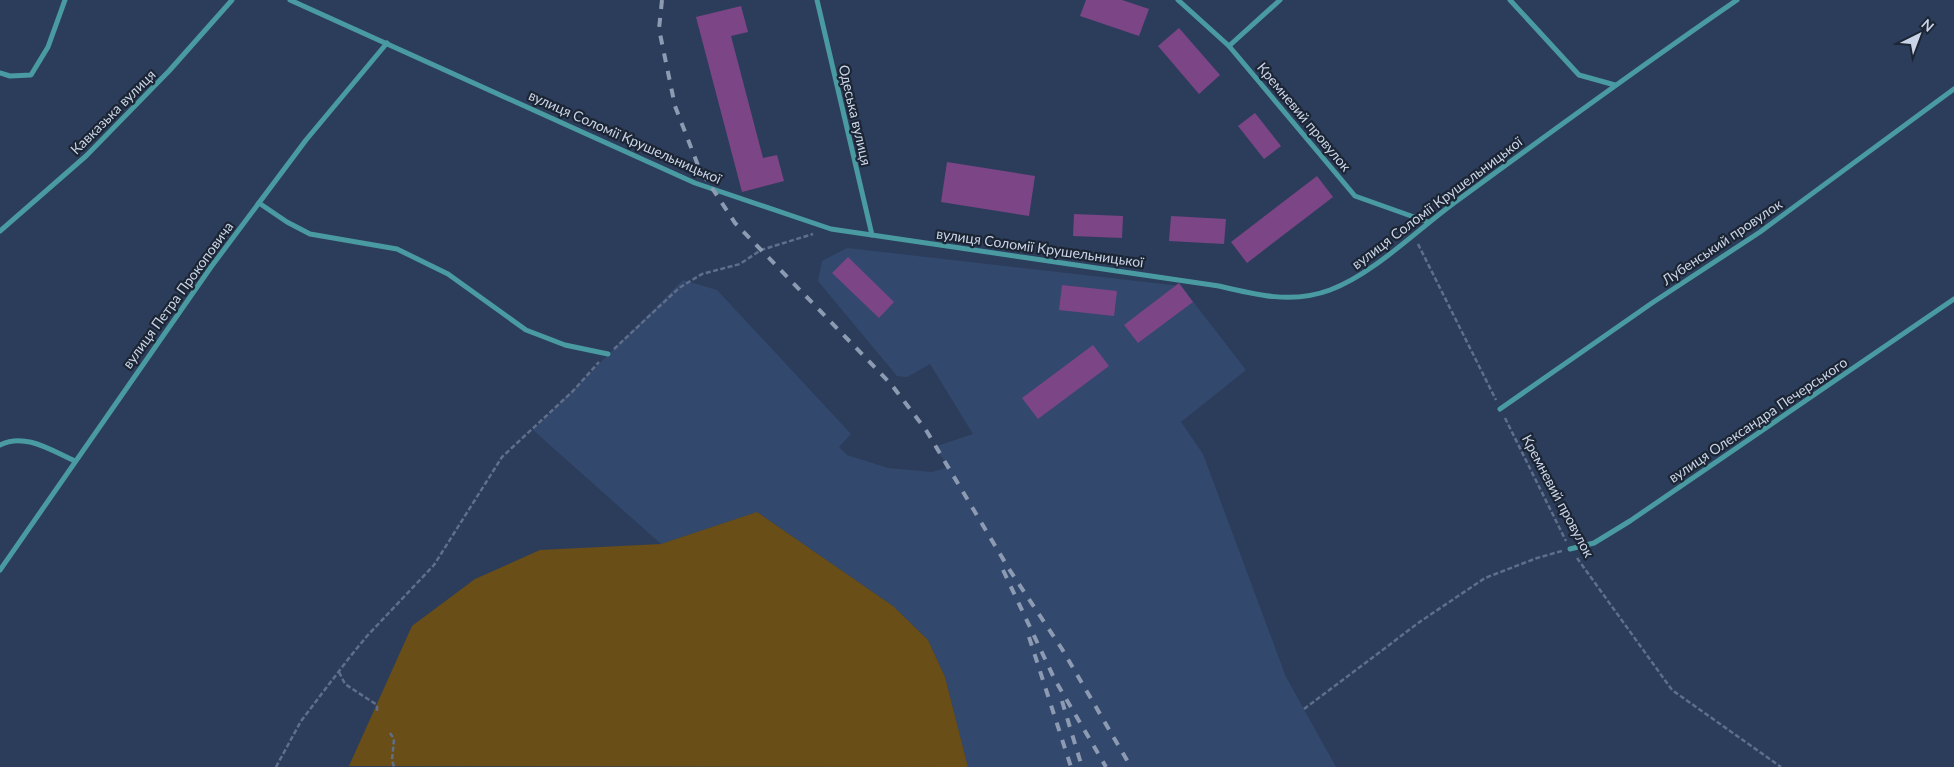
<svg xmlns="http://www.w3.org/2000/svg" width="1954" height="767" viewBox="0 0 1954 767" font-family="Lato,sans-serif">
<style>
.built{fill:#33486d}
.green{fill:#694e17}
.building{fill:#7c4586}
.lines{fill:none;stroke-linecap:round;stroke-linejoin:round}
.path{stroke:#5f6e89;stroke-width:2.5;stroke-dasharray:5 2.5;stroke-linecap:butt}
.street{stroke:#499ba1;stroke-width:5}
.rail{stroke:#8c9ab2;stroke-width:4;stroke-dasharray:9 9;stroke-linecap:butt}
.labels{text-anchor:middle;stroke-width:4.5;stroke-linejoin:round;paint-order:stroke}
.street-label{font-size:14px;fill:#c9d4e8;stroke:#1c2533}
</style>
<rect width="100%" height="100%" fill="#2c3d5c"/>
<polygon class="built" points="847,248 1181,286 1246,370 1181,422 1203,454 1286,677 1336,767 968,767 945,677 928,640 893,606 757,512 661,544 533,430 683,280 717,290 851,434 839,447 847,455 888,468 932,472 949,467 934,447 973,434 930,364 907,377 897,376 818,281 822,261"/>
<polygon class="green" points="757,512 893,606 928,640 945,677 968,767 349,766 412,626 475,579 540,550 661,544"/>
<g class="building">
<polygon points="1086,0 1122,0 1149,9 1139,36 1080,16"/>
<polygon points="741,6 748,32 731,36 763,158 777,155 784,181 742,192 696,17"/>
<polygon points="1179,28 1220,75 1199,94 1158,46"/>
<polygon points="1255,113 1281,146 1264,159 1238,126"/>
<polygon points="947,162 1035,176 1029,216 941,202"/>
<polygon points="1317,176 1333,197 1247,263 1231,242"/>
<polygon points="1074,214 1123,216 1122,238 1073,236"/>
<polygon points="1171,216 1226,219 1224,244 1169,241"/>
<polygon points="848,257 894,302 879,318 832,273"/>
<polygon points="1179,283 1193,302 1138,343 1124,325"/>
<polygon points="1062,285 1117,291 1114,316 1059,310"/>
<polygon points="1093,345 1109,366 1038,419 1022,398"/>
</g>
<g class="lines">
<g class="path">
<polyline points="1418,244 1496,400"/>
<polyline points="614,349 679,288 702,274 740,264 761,250 813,234"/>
<polyline points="1505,418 1566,541"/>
<polyline points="1577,558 1672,690 1781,767"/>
<polyline points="339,672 345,684 377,705 377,712"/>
<polyline points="1304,709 1421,621 1485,578 1537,558 1562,551"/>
<polyline points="390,733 394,739 392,760 394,767"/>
<polyline points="276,767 301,721 349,658 367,636 434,565 502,457 573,391 599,362"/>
</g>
<g class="street">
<path d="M290,0L695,183L831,229L1219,286C1256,295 1293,304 1330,290C1373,274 1416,231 1454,203C1548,134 1641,66 1737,0"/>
<polyline points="817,0 872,235"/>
<polyline points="1178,0 1229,46 1355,196 1428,222"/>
<polyline points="1510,0 1579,75 1615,85"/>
<polyline points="1229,46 1280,0"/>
<polyline points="0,73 10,76 31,75 48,47 65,0"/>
<polyline points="259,203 287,222 310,234 397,249 448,274 526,330 565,345 608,354"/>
<polyline points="0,231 86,156 169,71 232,0"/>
<polyline points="1500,409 1652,303 1760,232 1954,89"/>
<path d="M0,445C25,432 52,451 75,461"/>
<polyline points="1570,549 1594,543 1630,521 1954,299"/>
<polyline points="0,570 211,267 306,140 387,43"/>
</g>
<g class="rail">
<polyline points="662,0 659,29 675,106 699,168 735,223 891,384 926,430 1009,569 1062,649 1131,767"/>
<polyline points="1003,570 1055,680 1106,767"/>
<polyline points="1029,637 1071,767"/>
<polyline points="1062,701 1082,767"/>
</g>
</g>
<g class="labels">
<g class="street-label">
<text transform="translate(113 112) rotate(-45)" y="5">Кавказька вулиця</text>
<text transform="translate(855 115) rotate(77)" y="5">Одеська вулиця</text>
<text transform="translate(1304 117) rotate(50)" y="5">Кремневий провулок</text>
<text transform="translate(625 137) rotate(24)" y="5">вулиця Соломії Крушельницької</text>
<text transform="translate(1437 203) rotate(-37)" y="5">вулиця Соломії Крушельницької</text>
<text transform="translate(1722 242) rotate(-34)" y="5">Лубенський провулок</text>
<text transform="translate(1040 248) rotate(8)" y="5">вулиця Соломії Крушельницької</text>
<text transform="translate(178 295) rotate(-54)" y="5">вулиця Петра Прокоповича</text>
<text transform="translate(1758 420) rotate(-34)" y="5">вулиця Олександра Печерського</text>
<text transform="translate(1558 496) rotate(62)" y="5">Кремневий провулок</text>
</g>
</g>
<g transform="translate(1919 35) rotate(42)" stroke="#1c2533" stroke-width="4" paint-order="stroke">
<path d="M0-4L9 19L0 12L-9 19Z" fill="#c9d4e8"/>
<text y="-8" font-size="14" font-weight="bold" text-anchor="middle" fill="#c9d4e8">N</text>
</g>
</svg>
